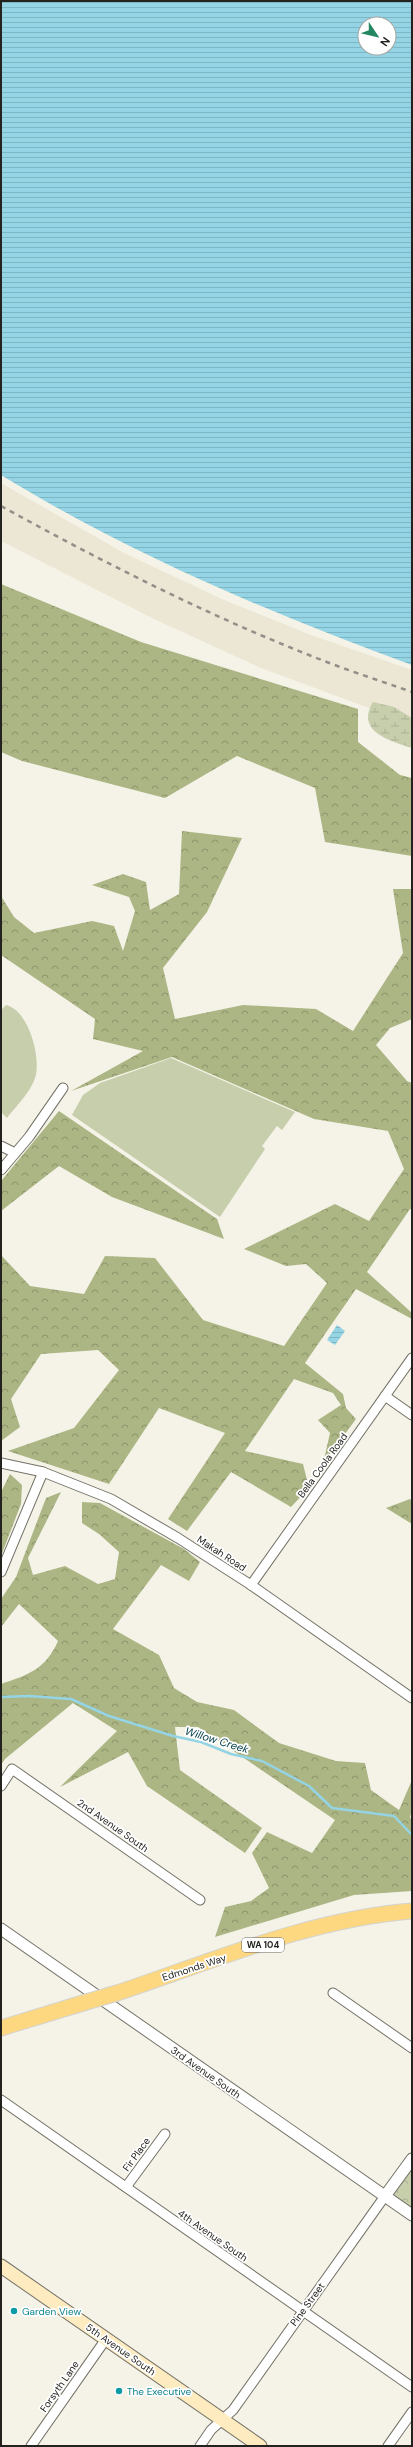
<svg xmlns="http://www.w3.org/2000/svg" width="413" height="2447" viewBox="0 0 413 2447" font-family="'DM Sans',sans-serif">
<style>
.built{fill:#ebe7d4}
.grass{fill:#c7ceac}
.forest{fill:url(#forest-crowns)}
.wetland{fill:url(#wetland-marsh)}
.park{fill:url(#park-crowns)}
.water{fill:url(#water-rules);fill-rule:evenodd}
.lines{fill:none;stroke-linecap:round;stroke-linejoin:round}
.stream{stroke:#94d4e4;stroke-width:2.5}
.minor-casing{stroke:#747268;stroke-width:11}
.tertiary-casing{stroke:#747268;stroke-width:13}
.secondary-casing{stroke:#747268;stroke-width:15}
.primary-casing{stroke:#d3d3d2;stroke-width:17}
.minor{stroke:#fff;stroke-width:9}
.tertiary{stroke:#fff;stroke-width:11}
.secondary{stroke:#feecc0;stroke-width:13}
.primary{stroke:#fdd881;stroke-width:15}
.rail{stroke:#918f87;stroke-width:2.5;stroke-dasharray:5 5;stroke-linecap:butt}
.primary-bridge-casing{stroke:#d3d3d2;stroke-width:17;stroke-linecap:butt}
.primary-bridge{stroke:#fdd881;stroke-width:15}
.culture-dot{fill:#0f9aa8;stroke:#fff;stroke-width:1.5}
.labels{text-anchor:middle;stroke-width:3.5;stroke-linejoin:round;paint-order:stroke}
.shield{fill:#fff;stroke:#656462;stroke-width:1}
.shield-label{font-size:9px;font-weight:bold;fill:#23221e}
.street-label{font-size:10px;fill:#23221e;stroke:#fff}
.culture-label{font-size:10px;fill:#0d838f;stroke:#fff;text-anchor:start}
.water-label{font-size:11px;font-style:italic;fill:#003d49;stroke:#fff}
</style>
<defs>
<pattern id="forest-crowns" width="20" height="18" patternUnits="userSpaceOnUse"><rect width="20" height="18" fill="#acb684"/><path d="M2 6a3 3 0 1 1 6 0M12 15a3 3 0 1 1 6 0" fill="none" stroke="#8c946b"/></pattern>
<pattern id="wetland-marsh" width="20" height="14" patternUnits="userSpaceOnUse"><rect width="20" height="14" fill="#c7ceac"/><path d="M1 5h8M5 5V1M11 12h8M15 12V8" fill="none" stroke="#abb194"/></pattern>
<pattern id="park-crowns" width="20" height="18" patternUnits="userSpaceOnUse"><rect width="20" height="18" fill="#c7ceac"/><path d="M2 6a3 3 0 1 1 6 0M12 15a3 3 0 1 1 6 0" fill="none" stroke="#abb194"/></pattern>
<pattern id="water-rules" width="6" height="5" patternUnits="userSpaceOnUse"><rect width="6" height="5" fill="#94d4e4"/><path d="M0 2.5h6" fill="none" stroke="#7fb6c3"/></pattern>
</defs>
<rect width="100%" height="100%" fill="#f5f3e7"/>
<polygon class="built" points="1,483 124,553 224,600 311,635 412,670 412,724 261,668 154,619 1,541"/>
<g class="grass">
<path d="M6,1005C28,1010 40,1054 36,1074C33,1090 17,1105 7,1118L1,1112V1010Z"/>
<polygon points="171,1058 295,1112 282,1130 277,1126 262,1146 265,1149 220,1217 72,1115 83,1095 100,1083"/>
</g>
<g class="forest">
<polygon points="1,584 141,642 358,709 358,742 400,775 412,778 412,856 325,842 315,788 237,756 165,798 22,761 1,752"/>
<polygon points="182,831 242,838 207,912 163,968 175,1019 243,1005 316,1009 353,1031 403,953 393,889 412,889 412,1019 390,1028 376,1045 407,1081 412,1083 412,1210 410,1209 367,1272 412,1313 412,1319 356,1289 305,1363 343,1394 346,1408 356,1419 323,1464 330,1433 318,1420 341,1405 333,1393 294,1379 245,1451 303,1464 309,1488 291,1507 231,1472 187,1531 168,1519 225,1433 159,1408 109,1484 8,1451 74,1428 119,1370 98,1350 41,1354 11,1399 20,1427 1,1441 1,1255 30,1286 84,1294 105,1256 155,1258 203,1320 284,1346 327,1283 306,1264 286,1266 244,1249 335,1204 369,1221 404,1169 388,1131 314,1119 172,1057 71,1091 143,1051 93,1039 95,1019 1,955 1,896 14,917 34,933 92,921 114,926 123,951 135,911 129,897 92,885 123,874 146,882 150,910 179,894"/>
<polygon points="59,1111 217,1219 224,1239 112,1197 59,1166 1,1211 1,1181"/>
<polygon points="10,1474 22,1485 21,1504 1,1556 1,1492"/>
<path d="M61,1492L28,1558L33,1575L65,1566L98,1584L115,1579L119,1552L99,1534L82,1523V1502L100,1503L184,1549L200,1562L189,1581L161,1565L113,1629L159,1655L174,1688L197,1702L234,1710L279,1743L336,1761L365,1763L371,1790L399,1810L412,1780V1808L410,1818L412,1819V1891L354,1895L215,1937L225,1907L251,1901L269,1888L252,1853L267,1832L312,1853L335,1820L198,1727H175L180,1770L262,1828L245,1853L147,1786L128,1752L60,1787L117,1731L73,1703L5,1759L1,1765V1684C28,1675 46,1669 58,1641L19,1604L1,1627V1599L16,1577L46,1498Z"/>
<polygon points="410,1499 412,1501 412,1524 386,1508"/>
</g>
<path class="wetland" d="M373,702L394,707L412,718V748C391,741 355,732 373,702Z"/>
<polygon class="park" points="412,2162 412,2215 385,2196"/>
<g class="water">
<path d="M1,1H412V665C270,613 130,554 1,475ZM365,24H389V48H365Z"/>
<polygon points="337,1325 345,1331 335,1345 327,1340"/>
</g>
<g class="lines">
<polyline class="stream" points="1,1697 29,1696 71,1699 109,1716 173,1736 201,1742 231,1754 262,1761 309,1786 332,1808 394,1816 412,1835"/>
<defs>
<g id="minor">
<polyline points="1,1146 15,1153"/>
<polyline points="1,1170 29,1137 63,1088"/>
<polyline points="385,1396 412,1415"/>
<polyline points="1,1463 43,1472 111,1499 178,1538 251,1585 412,1698"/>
<polyline points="1,1572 43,1472"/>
<polyline points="251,1585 412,1358"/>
<polyline points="1,1786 12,1769 200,1900"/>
<polyline points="333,1993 412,2048"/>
<polyline points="1,2100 412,2387"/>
<polyline points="126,2187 165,2134"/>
<polyline points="31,2446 106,2339"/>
<polyline points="200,2446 211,2430 233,2410 385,2196"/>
<polyline points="388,2446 412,2412"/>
</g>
<g id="tertiary">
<polyline points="1,1929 412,2215"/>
<polyline points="385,2196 412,2159"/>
</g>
<polyline id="secondary" points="1,2266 260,2446"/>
<g id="primary">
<path d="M117,1993C213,1961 310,1919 412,1911"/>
<polyline points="1,2028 83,2003"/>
</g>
</defs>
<use href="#minor" class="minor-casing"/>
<use href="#tertiary" class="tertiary-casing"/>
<use href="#secondary" class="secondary-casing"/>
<use href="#primary" class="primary-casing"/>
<use href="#minor" class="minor"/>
<use href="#tertiary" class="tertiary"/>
<use href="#secondary" class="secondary"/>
<use href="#primary" class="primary"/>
<path class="rail" d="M1,506C101,561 203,613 309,655C343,669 378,680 412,692"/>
<defs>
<polyline id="primary-bridge" points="83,2003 117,1993"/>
</defs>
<use href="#primary-bridge" class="primary-bridge-casing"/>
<use href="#primary-bridge" class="primary-bridge"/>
</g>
<g class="culture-dot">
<circle cx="14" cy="2311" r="4"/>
<circle cx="119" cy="2391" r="4"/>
</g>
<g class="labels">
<rect class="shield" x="242" y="1938" width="42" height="14" rx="3"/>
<g class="shield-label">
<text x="263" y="1948">WA 104</text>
</g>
<g class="street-label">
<text transform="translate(322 1465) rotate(-54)" y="4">Bella Coola Road</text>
<text transform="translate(222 1553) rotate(33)" y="4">Makah Road</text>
<text transform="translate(113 1825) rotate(35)" y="4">2nd Avenue South</text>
<text transform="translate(194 1967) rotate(-18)" y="4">Edmonds Way</text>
<text transform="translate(206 2072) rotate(35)" y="4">3rd Avenue South</text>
<text transform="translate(136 2154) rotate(-54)" y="4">Fir Place</text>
<text transform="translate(213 2235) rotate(35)" y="4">4th Avenue South</text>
<text transform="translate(307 2304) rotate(-54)" y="4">Pine Street</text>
<text transform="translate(121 2349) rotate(35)" y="4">5th Avenue South</text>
<text transform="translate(59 2386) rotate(-55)" y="4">Forsyth Lane</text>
</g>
<g class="culture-label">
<text x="22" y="2315">Garden View</text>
<text x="127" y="2395">The Executive</text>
</g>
<g class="water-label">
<text transform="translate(217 1740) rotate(17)" y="4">Willow Creek</text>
</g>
</g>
<rect width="413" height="2447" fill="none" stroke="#23221e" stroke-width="4"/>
<g transform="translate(377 36) rotate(125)"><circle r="19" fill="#ffffff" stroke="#a7a7a5"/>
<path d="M0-3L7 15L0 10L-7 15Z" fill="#248761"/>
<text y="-6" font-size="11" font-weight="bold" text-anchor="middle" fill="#23221e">N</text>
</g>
</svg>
